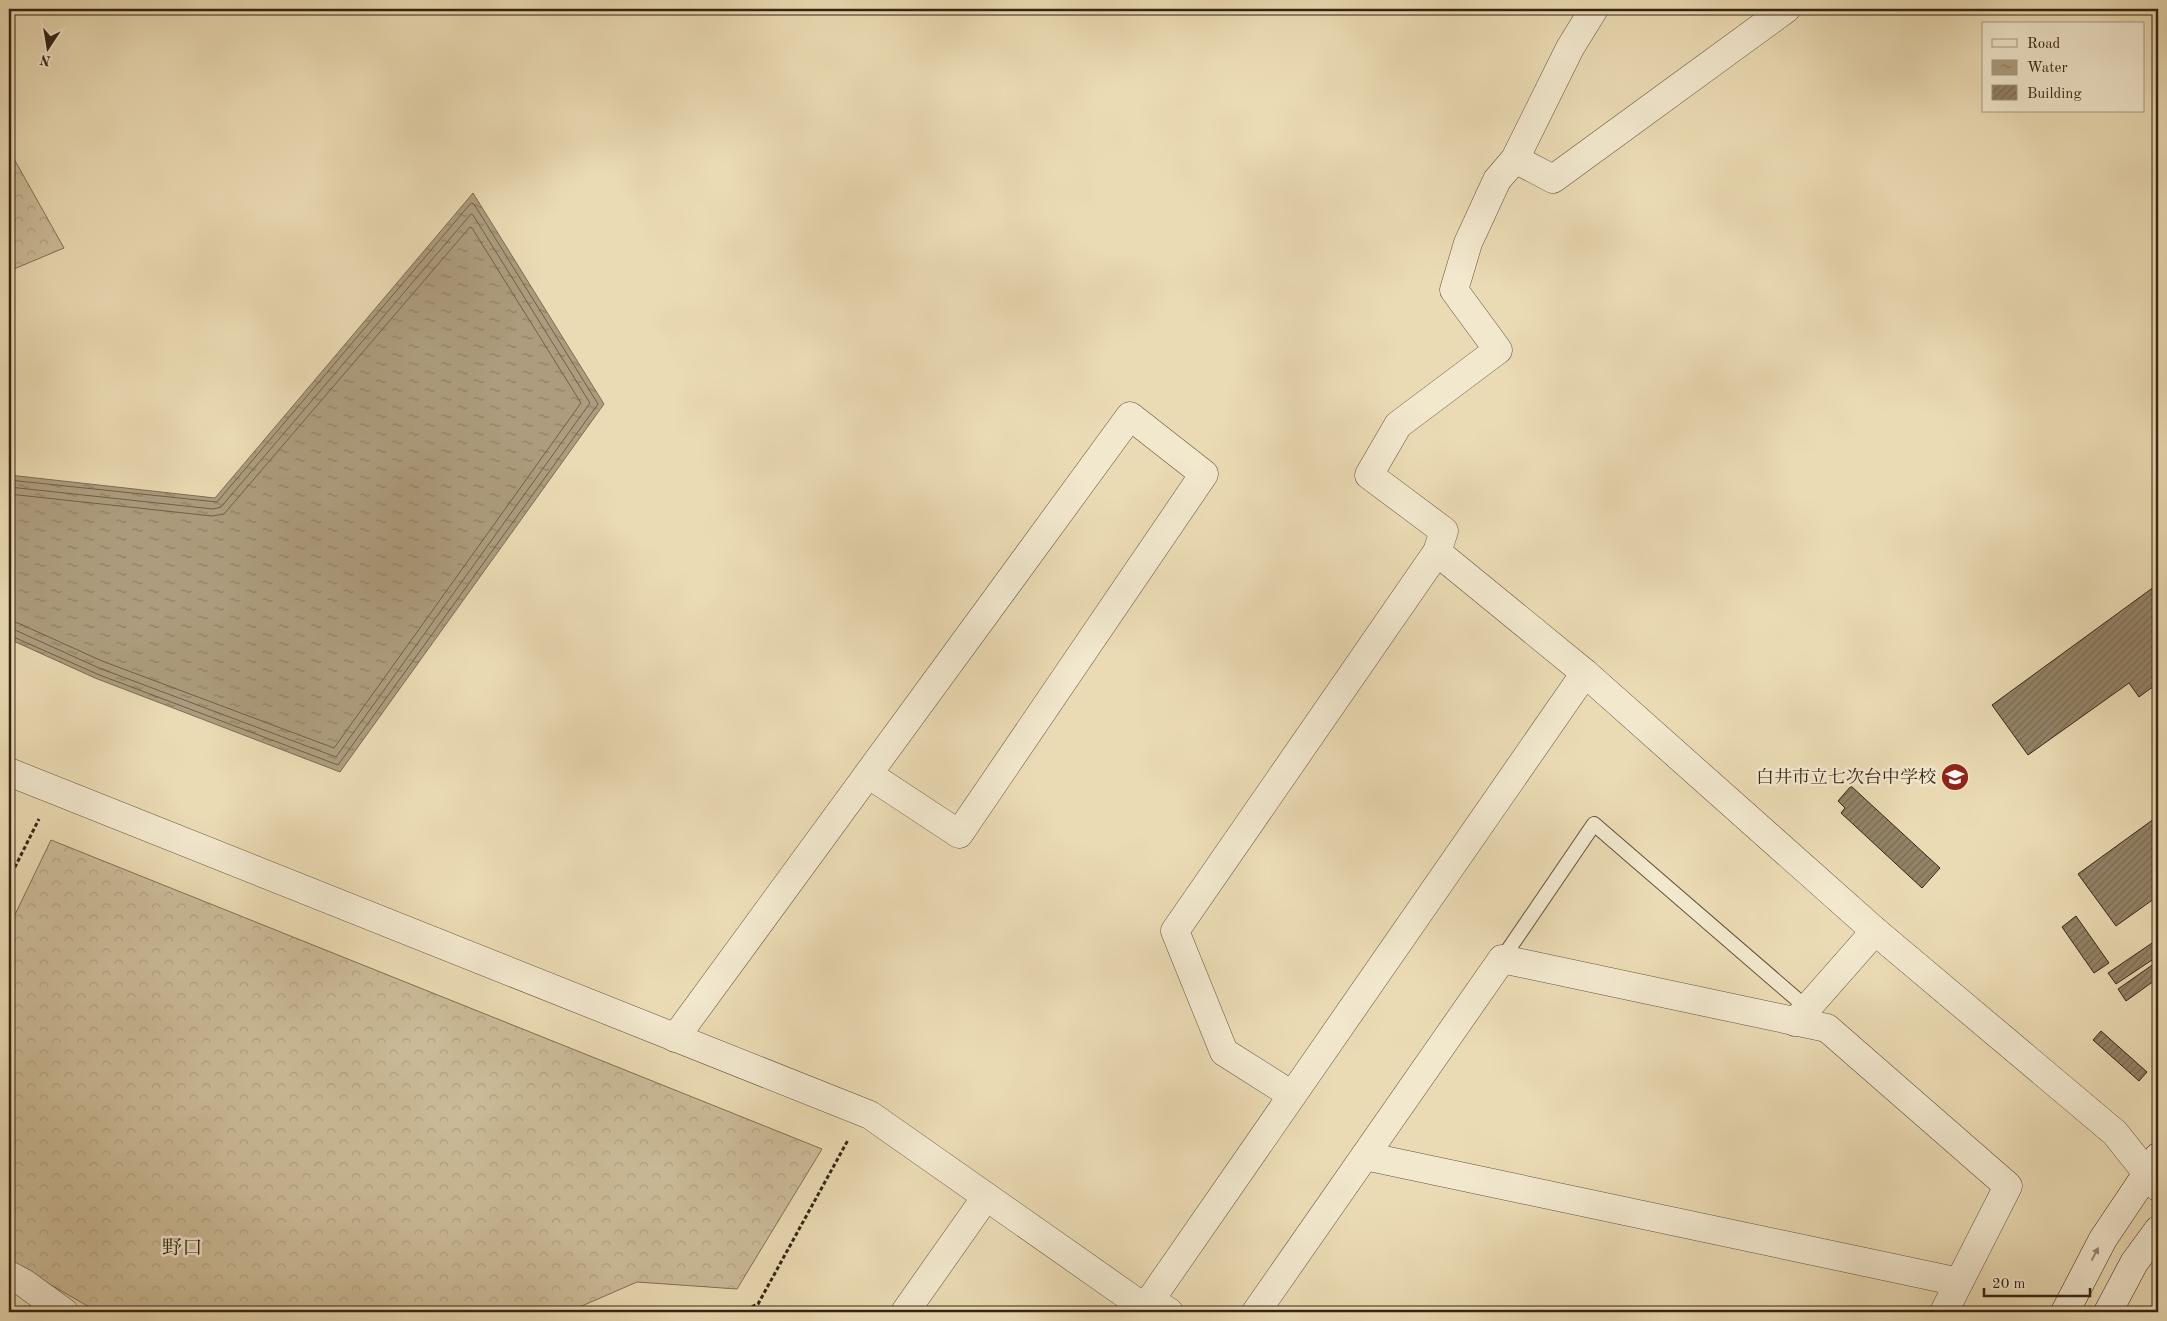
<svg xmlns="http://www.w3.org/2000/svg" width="2167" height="1321" viewBox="0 0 2167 1321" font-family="'Old Standard TT','Noto Serif JP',serif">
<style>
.forest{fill:url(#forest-crowns);stroke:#807056}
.water{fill:url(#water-ripples);stroke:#7d6d54}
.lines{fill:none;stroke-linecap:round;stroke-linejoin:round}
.shore{stroke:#706049;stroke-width:1}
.building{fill:url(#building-hatch);stroke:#342414}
.service-casing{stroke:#62523c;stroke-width:16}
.minor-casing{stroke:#62523c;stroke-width:29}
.tertiary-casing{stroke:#62523c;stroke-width:29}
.secondary-casing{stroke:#342414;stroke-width:29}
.path{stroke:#342414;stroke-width:3;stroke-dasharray:4 2.5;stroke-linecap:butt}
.service{stroke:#f2e8ce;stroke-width:14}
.minor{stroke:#f2e8ce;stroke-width:28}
.tertiary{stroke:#f2e8ce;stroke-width:28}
.secondary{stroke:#f2e8ce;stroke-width:28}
.oneway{fill:#938671}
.labels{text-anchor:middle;stroke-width:5;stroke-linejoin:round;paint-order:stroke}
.poi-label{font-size:18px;fill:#342414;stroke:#f2e8ce;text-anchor:end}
.quarter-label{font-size:20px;fill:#342414;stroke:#f2e8ce}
</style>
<defs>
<pattern id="forest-crowns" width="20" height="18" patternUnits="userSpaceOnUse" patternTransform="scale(1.25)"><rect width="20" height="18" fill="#ccbc99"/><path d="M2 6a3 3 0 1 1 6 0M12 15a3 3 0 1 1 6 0" fill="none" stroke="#b0a183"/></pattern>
<pattern id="water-ripples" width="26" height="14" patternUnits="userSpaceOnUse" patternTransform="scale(1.25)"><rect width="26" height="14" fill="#ad9d7e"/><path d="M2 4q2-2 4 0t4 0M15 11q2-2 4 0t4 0" fill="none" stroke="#8e8066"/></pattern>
<pattern id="building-hatch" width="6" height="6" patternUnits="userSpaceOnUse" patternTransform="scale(1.25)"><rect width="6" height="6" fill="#938367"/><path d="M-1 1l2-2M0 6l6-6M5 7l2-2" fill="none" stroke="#796b54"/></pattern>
</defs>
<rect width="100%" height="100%" fill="#ebdbb4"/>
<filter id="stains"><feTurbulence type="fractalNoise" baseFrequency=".004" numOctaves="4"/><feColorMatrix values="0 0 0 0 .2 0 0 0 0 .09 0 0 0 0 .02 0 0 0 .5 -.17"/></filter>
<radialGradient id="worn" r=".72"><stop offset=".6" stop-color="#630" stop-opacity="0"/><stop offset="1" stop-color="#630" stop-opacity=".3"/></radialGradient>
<g class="forest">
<polygon points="9,150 64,248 9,271"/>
<polygon points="51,840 822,1149 737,1289 637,1282 568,1312 98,1312 9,1261 9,927"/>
</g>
<polygon class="water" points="473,193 604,404 340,772 95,678 9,639 9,475 215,498"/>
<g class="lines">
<g class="shore">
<polyline points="9,480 217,502 471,203 474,204 598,404 338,765 97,674 9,635"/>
<polyline points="9,487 213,509 221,507 471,214 473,215 590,403 336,757 99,668 15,630 9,629"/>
<polyline points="9,494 212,516 224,514 470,227 472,228 581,403 334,748 102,661 18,623 9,621"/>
</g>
</g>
<g class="building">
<polygon points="2158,584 2158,683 2139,697 2129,683 2028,755 1992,705"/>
<polygon points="1851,786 1940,868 1922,888 1841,813 1845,808 1838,801"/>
<polygon points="2158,816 2158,896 2116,926 2078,874"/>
<polygon points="2076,916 2109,963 2094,973 2062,927"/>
<polygon points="2158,939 2158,956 2116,984 2108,973"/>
<polygon points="2158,961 2158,978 2126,1001 2118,989"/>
<polygon points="2101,1031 2147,1072 2139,1081 2093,1040"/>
</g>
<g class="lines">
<defs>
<polyline id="service" points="1502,959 1594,824 1807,1008"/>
<g id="minor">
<polyline points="1515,159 1553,179 1786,9"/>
<polyline points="9,772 870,1115 1145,1308"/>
<polyline points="1795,1022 1875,931"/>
<polyline points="675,1038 1130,416 1204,474 959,834 868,774"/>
<polyline points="1292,1095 1224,1052 1175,931 1437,552 1444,531 1369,475 1398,425 1498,350 1454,290 1468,243 1497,180 1515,159 1570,48 1594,9"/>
<polyline points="1365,1156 1959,1282"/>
<polyline points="9,1275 24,1283 64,1312"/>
<polyline points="1151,1300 1169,1312"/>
<polyline points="905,1312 986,1197"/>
<polyline points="1256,1312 1502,959 1827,1028 2008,1186 1944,1312"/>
</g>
<g id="tertiary">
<polyline points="1437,552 1585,673 1875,931 2115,1133 2158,1187"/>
<polyline points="1142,1312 1585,673"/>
</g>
<g id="secondary">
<polyline points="2065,1312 2103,1239 2158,1157"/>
<polyline points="2108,1312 2134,1263 2158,1230"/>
</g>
</defs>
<use href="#service" class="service-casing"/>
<use href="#minor" class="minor-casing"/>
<use href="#tertiary" class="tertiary-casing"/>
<use href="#secondary" class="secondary-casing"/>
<g class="path">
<polyline points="9,879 39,819"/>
<polyline points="740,1312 758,1304 848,1140"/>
</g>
<use href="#service" class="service"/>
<use href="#minor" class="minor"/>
<use href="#tertiary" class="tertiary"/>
<use href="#secondary" class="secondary"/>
</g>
<defs><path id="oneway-solid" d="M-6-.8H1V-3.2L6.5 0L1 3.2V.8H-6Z" transform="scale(1.25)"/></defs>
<use class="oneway" href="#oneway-solid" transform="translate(2095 1254) rotate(-62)"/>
<defs>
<symbol id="school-disc" viewBox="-11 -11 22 22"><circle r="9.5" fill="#8f2418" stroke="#f2e8ce"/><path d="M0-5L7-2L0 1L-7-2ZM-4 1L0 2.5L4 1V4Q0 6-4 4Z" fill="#fff"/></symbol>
</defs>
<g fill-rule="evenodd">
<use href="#school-disc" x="1939" y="761" width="32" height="32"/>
</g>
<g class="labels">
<g class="poi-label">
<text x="1936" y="783">白井市立七次台中学校</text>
</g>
<g class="quarter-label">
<text x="182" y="1254">野口</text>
</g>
</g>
<rect width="2167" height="1321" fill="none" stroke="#ebdbb4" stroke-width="30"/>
<rect x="10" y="10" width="2147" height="1301" fill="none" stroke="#342414" stroke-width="2.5"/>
<rect x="15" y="15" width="2137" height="1291" fill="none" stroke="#342414"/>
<rect x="1982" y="22" width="162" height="90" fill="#f2e8ce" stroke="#a69a84"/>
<rect x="1992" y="39" width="25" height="8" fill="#f2e8ce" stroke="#a69a84"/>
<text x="2027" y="48" font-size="15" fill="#342414">Road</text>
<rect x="1992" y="60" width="25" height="15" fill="url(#water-ripples)" stroke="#a69a84"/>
<text x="2027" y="72" font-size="15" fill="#342414">Water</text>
<rect x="1992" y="85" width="25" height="15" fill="url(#building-hatch)" stroke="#a69a84"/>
<text x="2027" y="98" font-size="15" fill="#342414">Building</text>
<g transform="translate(48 48) rotate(192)" stroke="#f2e8ce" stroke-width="4" paint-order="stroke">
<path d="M0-4L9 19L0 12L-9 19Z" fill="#342414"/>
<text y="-8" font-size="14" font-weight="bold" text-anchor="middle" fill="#342414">N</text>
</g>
<path d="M1984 1288v8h106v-8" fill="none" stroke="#342414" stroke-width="2.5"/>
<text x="1992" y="1288" font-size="15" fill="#342414" stroke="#f2e8ce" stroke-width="4" paint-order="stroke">20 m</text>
<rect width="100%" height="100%" filter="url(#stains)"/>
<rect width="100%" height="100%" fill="url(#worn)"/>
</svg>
